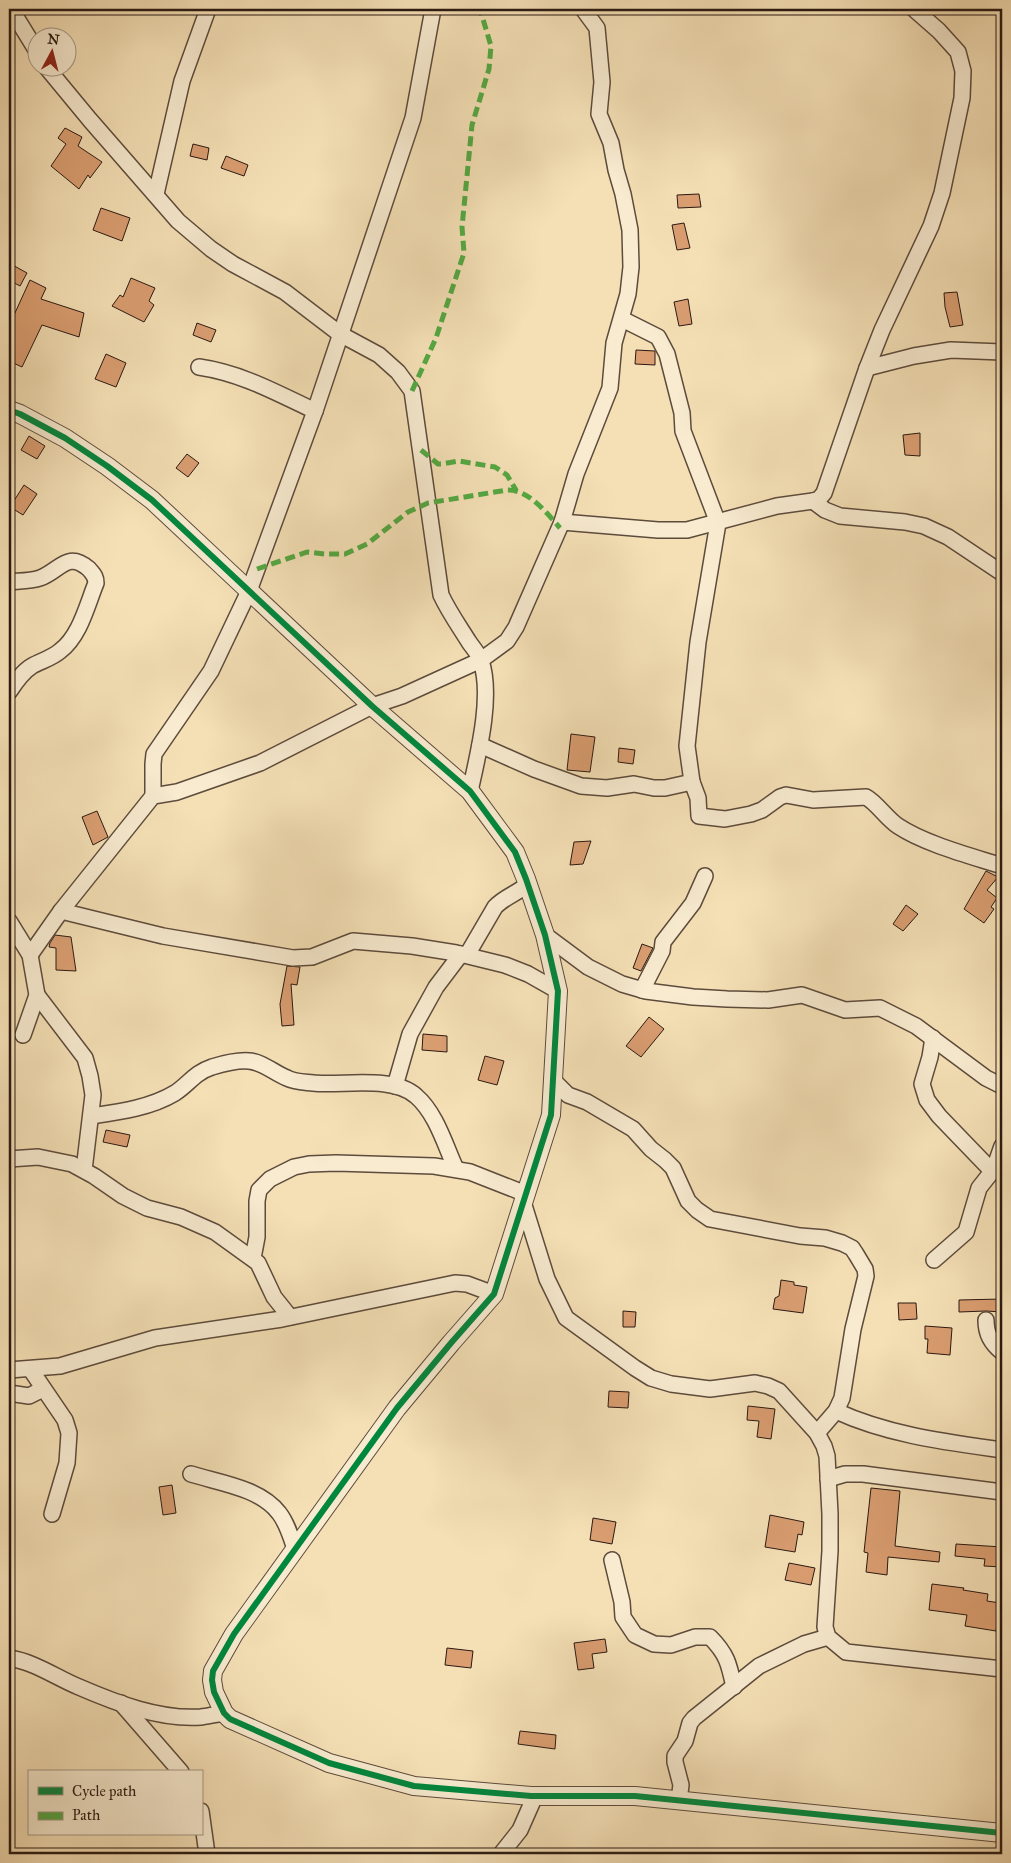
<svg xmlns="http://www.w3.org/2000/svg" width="1011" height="1863" viewBox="0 0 1011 1863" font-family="'IM FELL Great Primer',serif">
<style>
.building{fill:#da9e71;stroke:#2a1913}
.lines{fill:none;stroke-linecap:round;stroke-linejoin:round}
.minor-casing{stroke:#5d4b3c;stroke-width:18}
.tertiary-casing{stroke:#5d4b3c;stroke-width:20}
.minor{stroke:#f8ebd0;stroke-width:15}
.tertiary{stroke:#f8ebd0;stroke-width:18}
.quiet{stroke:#53a942;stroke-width:5;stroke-dasharray:10 5;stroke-linecap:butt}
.cycleway-casing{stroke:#f8ebd0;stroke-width:9}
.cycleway{stroke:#00873e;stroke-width:6}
</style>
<rect width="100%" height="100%" fill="#f5e0b6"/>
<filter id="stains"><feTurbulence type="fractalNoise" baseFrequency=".004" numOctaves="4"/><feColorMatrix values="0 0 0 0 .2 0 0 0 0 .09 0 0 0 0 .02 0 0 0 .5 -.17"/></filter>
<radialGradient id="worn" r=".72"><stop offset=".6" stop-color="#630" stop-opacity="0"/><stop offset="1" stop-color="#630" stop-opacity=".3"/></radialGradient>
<g class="building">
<polygon points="65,128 82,137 78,146 102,162 90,178 88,175 79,189 51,166 66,144 58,138"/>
<polygon points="193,144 209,148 207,160 190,156"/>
<polygon points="226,156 248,165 244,176 221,168"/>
<polygon points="699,194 701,207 678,208 677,195"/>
<polygon points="101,208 130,218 122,241 93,230"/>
<polygon points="684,223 690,248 677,250 672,225"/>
<polygon points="9,263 27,273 20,286 9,280"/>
<polygon points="131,278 155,288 149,301 154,305 144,322 112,306 120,295 123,297"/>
<polygon points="30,280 46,288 41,299 84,313 79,337 42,325 22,367 9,361 9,326"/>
<polygon points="957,292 963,325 950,327 945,307 944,293"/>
<polygon points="688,299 692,324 679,326 674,302"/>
<polygon points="197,323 216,330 211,342 193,335"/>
<polygon points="636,350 655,351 655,365 635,364"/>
<polygon points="106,354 126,363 116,387 95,379"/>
<polygon points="920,433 920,456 905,455 903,435"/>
<polygon points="29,436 45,446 37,459 21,450"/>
<polygon points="187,454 199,463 188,477 176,468"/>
<polygon points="24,485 37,494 23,515 10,507"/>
<polygon points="571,734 595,737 590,772 567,770"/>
<polygon points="619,748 635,750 633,764 618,762"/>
<polygon points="97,811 108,837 93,845 82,817"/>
<polygon points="591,841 583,864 570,865 574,842"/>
<polygon points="986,871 998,877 987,890 997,898 991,907 994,909 984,923 964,909"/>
<polygon points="906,905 918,914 903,931 893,924"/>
<polygon points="55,935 71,937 76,971 56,970 56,948 49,947 50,943"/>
<polygon points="642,944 653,948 641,971 633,968"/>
<polygon points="287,966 300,967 297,985 291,984 294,1025 282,1026 280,1004"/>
<polygon points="649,1017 664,1029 641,1057 626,1046"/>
<polygon points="423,1034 447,1036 447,1052 422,1050"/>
<polygon points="485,1056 504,1061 497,1085 478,1080"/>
<polygon points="106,1130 130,1135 127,1147 103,1142"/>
<polygon points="781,1280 794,1282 794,1285 807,1287 803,1313 773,1309 775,1298 779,1296"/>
<polygon points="1002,1299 1002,1312 986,1311 959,1312 959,1300"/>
<polygon points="898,1303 916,1303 917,1319 899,1320"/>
<polygon points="623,1311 636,1312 635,1327 623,1327"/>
<polygon points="925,1326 952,1328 950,1355 927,1353 928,1339 925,1339"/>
<polygon points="609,1391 629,1392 628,1408 608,1407"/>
<polygon points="748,1406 775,1409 771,1439 757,1437 759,1421 747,1420"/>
<polygon points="172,1485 176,1513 163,1515 159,1487"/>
<polygon points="871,1488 900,1491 895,1546 940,1552 939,1562 888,1557 887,1575 866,1572 868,1553 864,1552"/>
<polygon points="770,1515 804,1522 802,1535 798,1534 795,1552 765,1547"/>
<polygon points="593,1518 616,1522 612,1544 590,1540"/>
<polygon points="956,1544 1002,1547 1002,1567 984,1566 985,1559 955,1556"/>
<polygon points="789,1563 815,1568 811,1585 785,1580"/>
<polygon points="932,1584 964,1588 963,1590 988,1594 987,1601 1000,1603 996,1631 965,1626 967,1615 929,1610"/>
<polygon points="605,1639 607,1652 592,1654 594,1668 578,1670 574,1643"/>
<polygon points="447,1648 473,1651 471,1668 445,1665"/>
<polygon points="520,1731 556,1735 555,1749 518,1744"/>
</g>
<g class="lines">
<defs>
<g id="minor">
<polyline points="11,9 38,53"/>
<path d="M47,68L90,120L178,221L211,249L233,264L285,292L340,334L379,355L398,372L412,391L441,595C449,612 459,626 469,642C473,648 479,654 481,661C493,696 478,755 470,791"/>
<polyline points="156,194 182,81 208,9"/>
<path d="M622,319L658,337L667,354L682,413L683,431L718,523L698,642L687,746L692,782L698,798L699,816L725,819L751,814L762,810L780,797L786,795L813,800L866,797C878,804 886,818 898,826C925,844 971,856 1002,866"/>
<path d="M199,367C241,373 277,393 315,411"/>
<polyline points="867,368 914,356 951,350 1002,352"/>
<polyline points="813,501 825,510 840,516 905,522 924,526 948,537 1002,573"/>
<polyline points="562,522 658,530 687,530 777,506 813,501 819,499 824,493 867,368 882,330 931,226 942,193 962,98 963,71 958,52 939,31 914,9"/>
<path d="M9,582C19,581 31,581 40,578C60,571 67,550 89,569C93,574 96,576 96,583C87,605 80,636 60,651C52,658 41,661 32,666C22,672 15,683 9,692"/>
<polyline points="480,745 534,769 581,786 607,788 634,784 654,788 665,788 692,782"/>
<polyline points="153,796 153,764 154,754 211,671 249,591 315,411 413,118 433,9"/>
<polyline points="61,911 163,936 293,958 312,957 353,941 412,946 456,953 505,965 528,974 558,991"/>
<polyline points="9,921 30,955 37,995 23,1035"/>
<polyline points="545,935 588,967 622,984 646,991 693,997 727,999 768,1000 802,995 845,1010 880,1008 916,1026 986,1078 1002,1086"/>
<polyline points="30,955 61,911 153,796 177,792 260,763 372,706 402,696 481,660 507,641 516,627 562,522 576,474 610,388 614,343 628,294 631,267 630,230 623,194 616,170 611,143 599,114 602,82 597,28 583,9"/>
<path d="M467,955L495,907C504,897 518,893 528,884"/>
<polyline points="642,990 662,951 663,942 693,903 705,876"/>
<polyline points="37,995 85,1058 90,1076 93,1095 84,1170"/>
<polyline points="933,1038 930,1057 922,1084 927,1100 939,1116 992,1171"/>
<polyline points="553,1080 568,1095 587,1102 633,1129 651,1149 665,1160 673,1168 688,1201 697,1210 710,1219 800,1236 825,1238 842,1243 852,1248 856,1254 865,1269 866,1276 853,1329 842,1398 836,1411 817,1433"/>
<polyline points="395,1086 410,1034 436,987 461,954"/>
<path d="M91,1116C119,1112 150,1108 175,1093C189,1084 194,1073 212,1067C222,1064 238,1060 249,1061C263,1062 274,1073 287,1078C294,1082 304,1082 313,1083C342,1086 393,1075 416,1096C436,1113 445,1145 456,1169"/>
<polyline points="9,1159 38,1157 72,1164 94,1176 123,1196 147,1208 181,1217 215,1232 258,1263 274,1297 290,1317"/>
<polyline points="523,1202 547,1279 566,1318 635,1368 651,1378 671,1384 710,1389 755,1383 768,1386 779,1391 817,1433 824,1446 827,1456 830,1514 830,1551 825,1627 828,1637 846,1652 1002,1669"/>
<polyline points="253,1258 257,1237 257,1201 259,1190 270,1179 294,1167 309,1164 336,1163 434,1166 470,1172 526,1194"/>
<polyline points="934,1260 966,1232 979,1188 994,1169 1002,1146"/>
<path d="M986,1320C986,1334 991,1343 1002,1352"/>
<polyline points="9,1370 60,1366 155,1338 282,1319 455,1283 467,1284 494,1294"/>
<polyline points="31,1370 65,1420 69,1433 67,1463 52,1514"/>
<polyline points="9,1393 29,1396 43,1389"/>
<path d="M836,1411C888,1435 946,1442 1002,1450"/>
<path d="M191,1474C220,1483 260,1488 279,1513C287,1523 291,1537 295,1549"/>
<polyline points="828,1479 845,1474 863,1474 1002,1492"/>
<path d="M612,1560L622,1602L623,1617L635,1635L654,1644L671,1645L695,1637H710C727,1654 729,1664 734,1687"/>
<path d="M9,1658C35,1662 55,1677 79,1687C116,1703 160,1720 201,1717C209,1716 216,1714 224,1713"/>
<polyline points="121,1703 181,1772"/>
<polyline points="679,1800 681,1785 675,1762 675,1756 685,1741 690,1723 694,1718 759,1666 804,1644 828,1637"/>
<polyline points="201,1811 207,1854"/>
<polyline points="501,1854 520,1830 535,1796"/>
</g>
<polyline id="tertiary" points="9,410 20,414 65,438 107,466 152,500 372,706 470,791 515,852 526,879 545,935 558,991 551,1115 494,1294 451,1343 397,1408 234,1634 213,1671 212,1680 214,1692 224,1713 230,1719 329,1763 414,1786 531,1796 635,1796 1002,1833"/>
</defs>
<use href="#minor" class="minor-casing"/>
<use href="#tertiary" class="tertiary-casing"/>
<use href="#minor" class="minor"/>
<use href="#tertiary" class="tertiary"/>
<g class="quiet">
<polyline points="412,391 436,338 464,253 462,227 472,125 489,69 491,46 480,9"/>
<polyline points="421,450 438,464 442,464 459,461 495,467 507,475 516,490"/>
<path d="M257,569L307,552L325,554H345L367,544L408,512L428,503L507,490C528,489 547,513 560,528"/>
</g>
<defs>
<polyline id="cycleway" points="9,410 20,414 65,438 107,466 152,500 372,706 470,791 515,852 526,879 545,935 558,991 551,1115 494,1294 451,1343 397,1408 234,1634 213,1671 212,1680 214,1692 224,1713 230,1719 329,1763 414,1786 531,1796 635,1796 1002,1833"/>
</defs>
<use href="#cycleway" class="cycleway-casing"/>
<use href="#cycleway" class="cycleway"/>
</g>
<rect width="1011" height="1863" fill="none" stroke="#f5e0b6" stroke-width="30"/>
<rect x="10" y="10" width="991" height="1843" fill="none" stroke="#2a1913" stroke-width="2.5"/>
<rect x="15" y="15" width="981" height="1833" fill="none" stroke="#2a1913"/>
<rect x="28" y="1770" width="175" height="65" fill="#f8ebd0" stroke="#a69784"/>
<rect x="38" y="1787" width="25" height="8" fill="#00873e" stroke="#a69784"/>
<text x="72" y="1796" font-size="15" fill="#2a1913">Cycle path</text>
<rect x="38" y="1812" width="25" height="8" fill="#53a942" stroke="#a69784"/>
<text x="72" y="1820" font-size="15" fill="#2a1913">Path</text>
<g transform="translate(52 52) rotate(7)"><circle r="24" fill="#f8ebd0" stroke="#a69784"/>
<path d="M0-4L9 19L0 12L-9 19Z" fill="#8f2418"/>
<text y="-8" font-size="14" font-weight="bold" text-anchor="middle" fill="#2a1913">N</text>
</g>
<rect width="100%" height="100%" filter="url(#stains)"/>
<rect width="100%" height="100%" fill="url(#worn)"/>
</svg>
